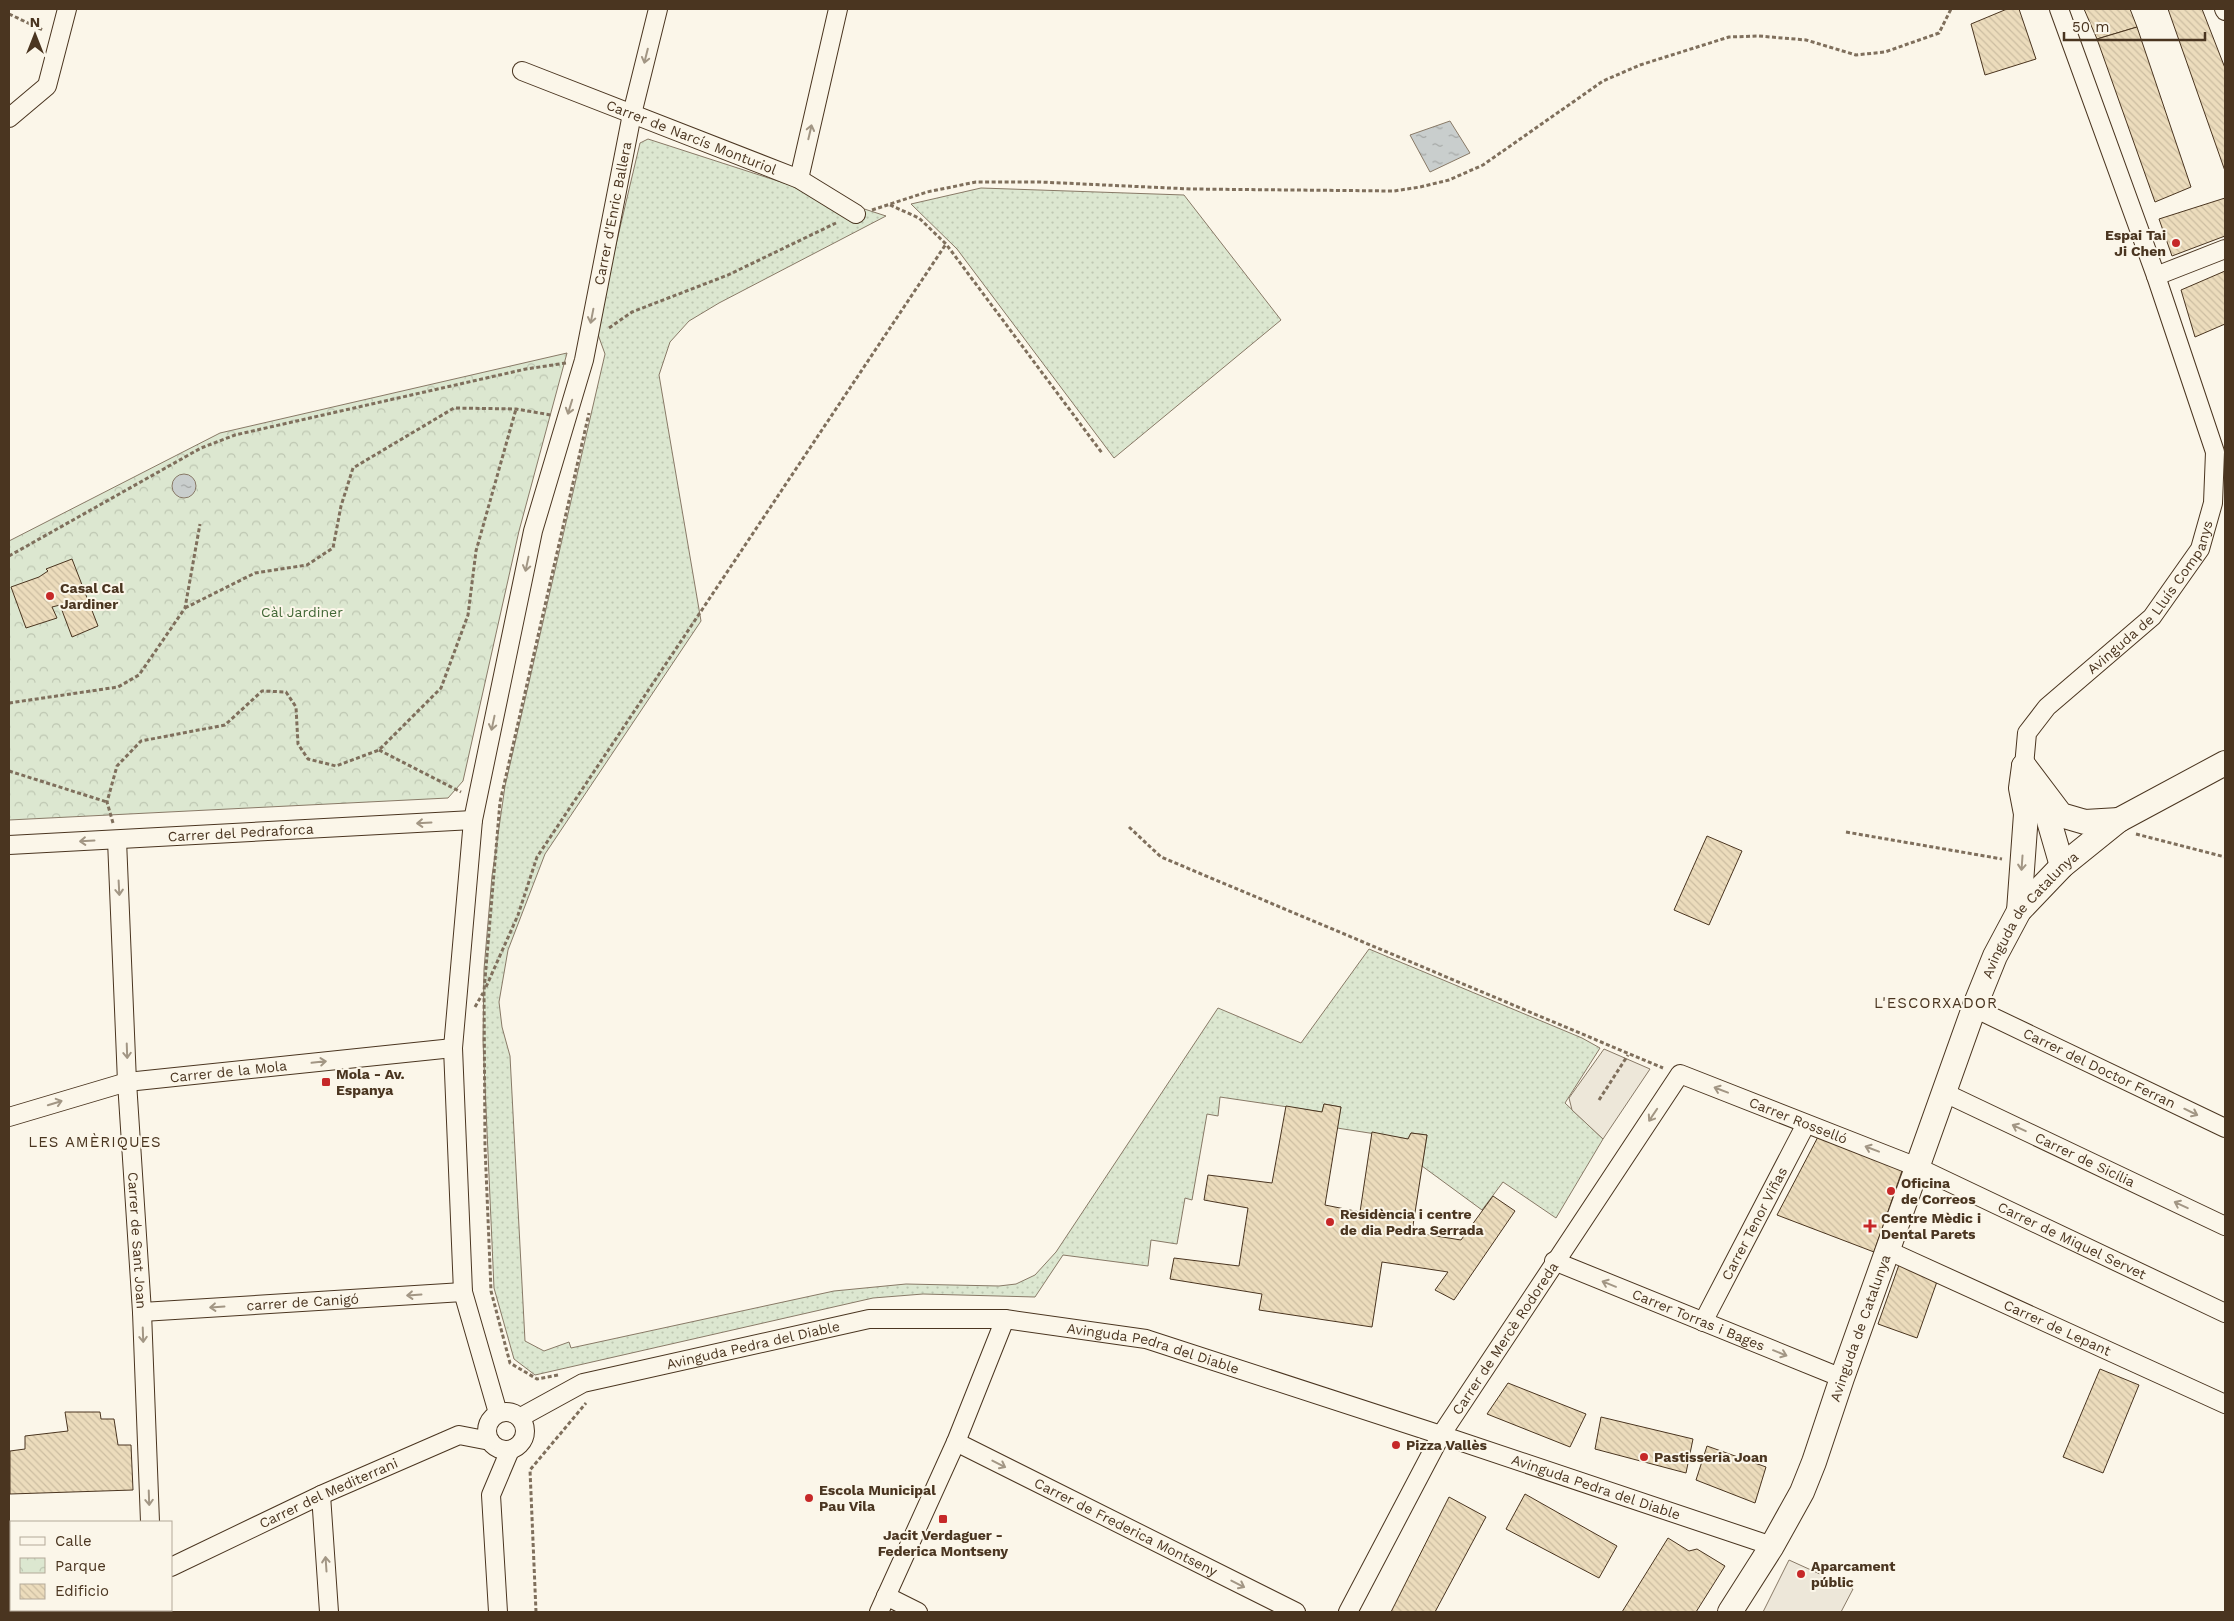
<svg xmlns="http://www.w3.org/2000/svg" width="2234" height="1621" viewBox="0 0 2234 1621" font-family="'Work Sans',sans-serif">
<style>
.grass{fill:url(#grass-dots);stroke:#887966}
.park{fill:url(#park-crowns);stroke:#887966}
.parking{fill:#ede7d9;stroke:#887966}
.water{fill:url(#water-ripples);stroke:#887966}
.building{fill:url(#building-back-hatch);stroke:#4a3520}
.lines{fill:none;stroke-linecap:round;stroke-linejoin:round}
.street-casing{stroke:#4a3520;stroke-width:20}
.secondary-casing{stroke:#4a3520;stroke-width:26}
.path{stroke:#7f6f5c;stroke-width:3;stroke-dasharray:4 2.5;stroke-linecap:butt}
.street{stroke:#fbf6e9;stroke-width:18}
.secondary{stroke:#fbf6e9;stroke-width:24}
.oneway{stroke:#a29684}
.poi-dot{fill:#c62828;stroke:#fbf6e9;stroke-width:2}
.labels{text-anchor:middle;stroke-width:4;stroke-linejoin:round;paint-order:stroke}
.street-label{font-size:14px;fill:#4a3520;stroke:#fbf6e9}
.poi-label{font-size:14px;font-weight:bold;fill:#4a3520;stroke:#fbf6e9;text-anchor:start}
.park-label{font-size:14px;fill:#436837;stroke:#fbf6e9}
.neighbourhood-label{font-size:15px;letter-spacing:1px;fill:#4a3520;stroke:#fbf6e9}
</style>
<defs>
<pattern id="grass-dots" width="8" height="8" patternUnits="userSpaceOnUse" patternTransform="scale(1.25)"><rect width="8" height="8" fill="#dce7d0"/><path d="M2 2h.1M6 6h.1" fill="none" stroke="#bec7b2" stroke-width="1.8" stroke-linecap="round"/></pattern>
<pattern id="park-crowns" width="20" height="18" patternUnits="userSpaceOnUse" patternTransform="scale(1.25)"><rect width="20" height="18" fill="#dce7d0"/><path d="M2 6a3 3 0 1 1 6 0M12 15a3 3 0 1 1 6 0" fill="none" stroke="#bec7b2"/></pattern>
<pattern id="water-ripples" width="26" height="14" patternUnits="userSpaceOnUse" patternTransform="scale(1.25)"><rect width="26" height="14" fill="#c9cecd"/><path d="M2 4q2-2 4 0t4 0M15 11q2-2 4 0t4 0" fill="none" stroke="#a5a8a6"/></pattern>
<pattern id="building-back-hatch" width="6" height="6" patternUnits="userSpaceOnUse" patternTransform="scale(1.25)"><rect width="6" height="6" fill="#ecdcbc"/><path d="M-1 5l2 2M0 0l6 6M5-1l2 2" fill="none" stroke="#ccbda1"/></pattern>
</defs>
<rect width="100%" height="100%" fill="#fbf6e9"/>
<g class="grass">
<polygon points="648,139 886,216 719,303 689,321 670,342 659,375 701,621 545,854 508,950 499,1002 502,1027 510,1056 525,1341 544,1351 569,1342 571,1348 834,1291 906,1284 999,1286 1016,1284 1035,1275 1056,1252 1218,1008 1301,1043 1369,949 1582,1038 1600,1048 1565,1103 1603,1139 1556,1218 1503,1182 1482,1210 1422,1166 1427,1135 1411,1133 1408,1139 1337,1128 1341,1107 1324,1104 1322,1112 1220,1097 1218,1116 1207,1114 1192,1200 1185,1198 1177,1244 1151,1240 1148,1266 1063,1255 1035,1297 923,1294 873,1298 535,1375 514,1359 494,1288 483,1041 484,969 492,876 505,786 605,354 596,329 640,143"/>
<polygon points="981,188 1184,195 1281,320 1114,458 957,249 911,204"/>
</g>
<g class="park">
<polygon points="567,353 519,531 463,781 448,798 9,820 9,541 220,433"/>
<rect x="16" y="1610" width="120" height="2"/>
</g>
<g class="parking">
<polygon points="1604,1049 1650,1069 1603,1139 1572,1110 1569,1098"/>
<polygon points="1789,1560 1853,1589 1841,1612 1763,1612"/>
</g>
<g class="water">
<polygon points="1450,121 1470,153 1430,172 1410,135"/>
<circle cx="184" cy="486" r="12"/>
</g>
<g class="building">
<polygon points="2007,9 2019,9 2036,59 1985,75 1971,24"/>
<polygon points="2084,9 2130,9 2137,27 2097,39"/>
<polygon points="2168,9 2202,9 2225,68 2225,171"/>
<polygon points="2137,27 2191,187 2155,202 2097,39"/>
<polygon points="2225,198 2225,236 2172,256 2159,219"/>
<polygon points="2225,271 2225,324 2195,337 2181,290"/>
<polygon points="72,559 98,626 72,637 60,605 52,607 57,618 26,628 11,587 39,577 48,571 46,569"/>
<polygon points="1707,836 1742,851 1709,925 1674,910"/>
<polygon points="1324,1104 1341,1107 1325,1205 1360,1212 1372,1132 1408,1139 1411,1133 1427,1135 1412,1232 1461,1240 1493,1196 1515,1211 1454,1300 1435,1290 1448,1272 1382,1262 1372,1327 1259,1310 1262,1294 1170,1279 1174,1258 1239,1266 1248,1208 1204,1200 1208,1175 1272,1183 1286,1106 1322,1112"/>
<polygon points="1820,1133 1904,1165 1874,1252 1777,1215"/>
<polygon points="1900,1262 1939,1276 1917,1338 1878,1324"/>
<polygon points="2100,1369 2139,1385 2103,1473 2063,1457"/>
<polygon points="1508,1383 1586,1414 1570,1447 1487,1414"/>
<polygon points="65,1412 100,1412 101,1419 114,1419 118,1445 131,1445 133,1490 10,1494 10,1451 25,1449 25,1436 68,1431"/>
<polygon points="1601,1417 1693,1439 1686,1473 1595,1449"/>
<polygon points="1707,1446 1766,1467 1755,1503 1696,1480"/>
<polygon points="1525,1494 1617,1546 1599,1578 1506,1529"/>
<polygon points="1449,1497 1486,1517 1435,1612 1391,1612"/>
<polygon points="1668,1538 1689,1551 1697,1549 1725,1566 1696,1612 1622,1612"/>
</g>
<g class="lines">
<defs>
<g id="street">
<polyline points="2224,9 2225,11"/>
<path id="s1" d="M522,71L799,179L856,214"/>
<polyline points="9,118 47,86 67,9"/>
<polyline points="799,179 838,9"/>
<polyline points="2156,276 2225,249"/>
<path id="s2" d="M2024,766L2027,733L2047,707L2152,617L2200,549L2213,503L2215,452L2156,276L2059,9"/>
<path id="s3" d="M117,840L127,1082L142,1312L150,1522"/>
<path id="s4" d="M9,845L473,820"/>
<path id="s5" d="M1974,1008L2225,1128"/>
<path id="s6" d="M1945,1093L2225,1226"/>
<path id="s7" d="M9,1117L127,1082L453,1048"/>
<path id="s8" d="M1889,1251L2225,1404"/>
<path id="s9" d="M1554,1261L1842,1378"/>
<path id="s10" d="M142,1312L463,1292"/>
<path id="s11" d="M1703,1322L1806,1124"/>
<circle cx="506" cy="1431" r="19"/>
<path id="s12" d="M498,1413L463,1292L453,1048L473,820L533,531L584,360L632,114L658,9"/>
<path id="s13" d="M521,1417L583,1383L869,1319H1005L1146,1339L1441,1435L1772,1546"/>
<path id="s14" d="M956,1442L1296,1612"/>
<polyline points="321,1495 329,1612"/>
<path id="s15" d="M171,1567L321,1495L459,1435L490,1441"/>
<polyline points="9,1582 11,1582"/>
<polyline points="886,1596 918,1612"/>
<polyline points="154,1610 154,1612"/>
<polyline points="498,1612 491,1495 510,1450"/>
<polyline points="879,1612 956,1442 1005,1319"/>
<path id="s16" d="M1348,1612L1441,1435L1680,1074L1917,1167L2225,1313"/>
</g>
<g id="secondary">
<polyline points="2024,766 2061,815 2085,822 2119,820"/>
<polyline points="2043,800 2062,866"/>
<polyline points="2019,911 2026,814 2021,788 2024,766"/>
<path id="s17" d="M1730,1612L1772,1546L1802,1492L1814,1462L1842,1378L1974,1008L1995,956L2019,911L2062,866L2119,820L2225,763"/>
</g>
</defs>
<use href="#street" class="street-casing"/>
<use href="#secondary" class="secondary-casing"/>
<g class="path">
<polyline points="9,14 43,30"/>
<polyline points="890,205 919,218 946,244 1102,453"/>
<polyline points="872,210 927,192 976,182 1040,182 1191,189 1394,191 1420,187 1449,180 1483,165 1603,81 1640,65 1729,37 1759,36 1806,40 1856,55 1885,52 1939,33 1951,9"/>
<polyline points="609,328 632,312 728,275 836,223"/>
<polyline points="9,556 201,448 235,435 526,369 566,363"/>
<polyline points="185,608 255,573 307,565 333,548 341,506 353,468 454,408 516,409 551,415"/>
<polyline points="9,703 118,687 139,675 185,608 200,524"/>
<polyline points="379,750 461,792"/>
<polyline points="9,771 107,802"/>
<polyline points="113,823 107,802 117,766 141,741 225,725 262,691 286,692 296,707 298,744 308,759 336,766 379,750 441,688 468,615 476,551 516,409"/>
<polyline points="1129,827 1161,857 1663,1068"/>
<polyline points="1846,832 2002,859"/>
<polyline points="2136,834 2225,857"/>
<polyline points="486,987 518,915 537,857 946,244"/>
<polyline points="475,1007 483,993"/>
<polyline points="1599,1100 1628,1055"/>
<polyline points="558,1375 537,1379 510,1363 491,1291 485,1146 484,991 500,802 589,413"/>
<polyline points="536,1612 530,1470 586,1403"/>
</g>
<use href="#street" class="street"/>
<use href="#secondary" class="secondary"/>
</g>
<defs><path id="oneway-shaft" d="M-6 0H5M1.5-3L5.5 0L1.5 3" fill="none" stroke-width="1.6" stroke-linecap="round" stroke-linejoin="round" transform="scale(1.25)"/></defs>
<g class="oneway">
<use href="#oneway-shaft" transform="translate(646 56) rotate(104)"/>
<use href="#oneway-shaft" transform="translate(810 132) rotate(-77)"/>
<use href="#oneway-shaft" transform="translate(592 316) rotate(101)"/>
<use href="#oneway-shaft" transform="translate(570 407) rotate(107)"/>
<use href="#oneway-shaft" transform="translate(527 564) rotate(102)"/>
<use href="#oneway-shaft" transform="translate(493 723) rotate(102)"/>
<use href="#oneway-shaft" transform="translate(424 823) rotate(177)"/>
<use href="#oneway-shaft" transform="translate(87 841) rotate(177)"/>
<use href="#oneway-shaft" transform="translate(2022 863) rotate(94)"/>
<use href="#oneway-shaft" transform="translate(119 888) rotate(87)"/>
<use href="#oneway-shaft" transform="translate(127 1051) rotate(88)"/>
<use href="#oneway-shaft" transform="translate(319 1062) rotate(-6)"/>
<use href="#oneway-shaft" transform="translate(1721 1090) rotate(-159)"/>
<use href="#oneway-shaft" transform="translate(55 1103) rotate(-17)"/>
<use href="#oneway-shaft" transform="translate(2191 1112) rotate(26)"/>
<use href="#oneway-shaft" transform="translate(1653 1115) rotate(124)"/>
<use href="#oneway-shaft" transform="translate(2019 1128) rotate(-155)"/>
<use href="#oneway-shaft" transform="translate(1872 1149) rotate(-159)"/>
<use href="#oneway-shaft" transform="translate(2181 1205) rotate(-155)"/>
<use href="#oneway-shaft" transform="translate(1609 1284) rotate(-158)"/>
<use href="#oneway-shaft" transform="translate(414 1295) rotate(176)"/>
<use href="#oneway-shaft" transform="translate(217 1307) rotate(176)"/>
<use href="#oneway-shaft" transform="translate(143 1335) rotate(88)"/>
<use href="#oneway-shaft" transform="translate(1780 1353) rotate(22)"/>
<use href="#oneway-shaft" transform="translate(999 1464) rotate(27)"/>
<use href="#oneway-shaft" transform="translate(149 1498) rotate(88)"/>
<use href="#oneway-shaft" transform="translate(326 1564) rotate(-94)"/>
<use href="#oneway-shaft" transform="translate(1238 1584) rotate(27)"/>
</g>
<g class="poi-dot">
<circle cx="2176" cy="243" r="5"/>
<circle cx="50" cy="596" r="5"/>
<rect x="321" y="1077" width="10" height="10" rx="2.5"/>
<circle cx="1891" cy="1191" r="5"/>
<circle cx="1330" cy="1222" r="5"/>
<path d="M1867.5 1218.5h5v5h5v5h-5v5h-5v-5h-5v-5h5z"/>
<circle cx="1396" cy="1445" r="5"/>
<circle cx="1644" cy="1457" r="5"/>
<circle cx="809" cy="1498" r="5"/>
<rect x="938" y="1514" width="10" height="10" rx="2.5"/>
<circle cx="1801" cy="1574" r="5"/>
</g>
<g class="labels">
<g class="street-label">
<text dy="5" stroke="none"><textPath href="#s1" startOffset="182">Carrer de Narcís Monturiol</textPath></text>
<text dy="5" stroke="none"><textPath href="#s12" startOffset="1222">Carrer d'Enric Ballera</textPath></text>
<text dy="5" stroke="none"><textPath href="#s2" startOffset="219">Avinguda de Lluís Companys</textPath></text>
<text dy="5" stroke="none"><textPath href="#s4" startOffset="232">Carrer del Pedraforca</textPath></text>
<text dy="5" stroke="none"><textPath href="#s17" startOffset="764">Avinguda de Catalunya</textPath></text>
<text dy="5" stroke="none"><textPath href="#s5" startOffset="139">Carrer del Doctor Ferran</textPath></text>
<text dy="5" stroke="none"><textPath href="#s7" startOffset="225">Carrer de la Mola</textPath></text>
<text dy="5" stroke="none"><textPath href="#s16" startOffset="760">Carrer Rosselló</textPath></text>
<text dy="5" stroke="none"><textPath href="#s6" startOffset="155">Carrer de Sicília</textPath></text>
<text dy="5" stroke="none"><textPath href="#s11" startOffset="111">Carrer Tenor Viñas</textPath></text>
<text dy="5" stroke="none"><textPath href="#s16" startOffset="1059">Carrer de Miquel Servet</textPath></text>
<text dy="5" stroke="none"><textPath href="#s3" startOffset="401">Carrer de Sant Joan</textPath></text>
<text dy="5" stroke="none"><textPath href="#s10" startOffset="161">carrer de Canigó</textPath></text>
<text dy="5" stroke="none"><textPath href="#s9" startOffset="156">Carrer Torras i Bages</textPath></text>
<text dy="5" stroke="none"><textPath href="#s8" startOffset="185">Carrer de Lepant</textPath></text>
<text dy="5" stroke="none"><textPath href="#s17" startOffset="314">Avinguda de Catalunya</textPath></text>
<text dy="5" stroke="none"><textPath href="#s16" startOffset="316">Carrer de Mercè Rodoreda</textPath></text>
<text dy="5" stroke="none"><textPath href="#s13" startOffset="245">Avinguda Pedra del Diable</textPath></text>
<text dy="5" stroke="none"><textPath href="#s13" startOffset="651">Avinguda Pedra del Diable</textPath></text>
<text dy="5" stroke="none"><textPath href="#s13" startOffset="1116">Avinguda Pedra del Diable</textPath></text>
<text dy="5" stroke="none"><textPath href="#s15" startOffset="174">Carrer del Mediterrani</textPath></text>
<text dy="5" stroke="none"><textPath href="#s14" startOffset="190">Carrer de Frederica Montseny</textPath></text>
</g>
<g class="poi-label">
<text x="2166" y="240" text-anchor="end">Espai Tai<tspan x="2166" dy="16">Ji Chen</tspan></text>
<text x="60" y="593">Casal Cal<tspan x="60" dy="16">Jardiner</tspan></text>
<text x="336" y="1079">Mola - Av.<tspan x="336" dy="16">Espanya</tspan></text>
<text x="1901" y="1188">Oficina<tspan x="1901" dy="16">de Correos</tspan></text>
<text x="1340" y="1219">Residència i centre<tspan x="1340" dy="16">de dia Pedra Serrada</tspan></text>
<text x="1881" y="1223">Centre Mèdic i<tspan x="1881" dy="16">Dental Parets</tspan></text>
<text x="1406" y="1450">Pizza Vallès</text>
<text x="1654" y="1462">Pastisseria Joan</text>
<text x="819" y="1495">Escola Municipal<tspan x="819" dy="16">Pau Vila</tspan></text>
<text x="943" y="1540" text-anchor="middle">Jacit Verdaguer -<tspan x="943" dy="16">Federica Montseny</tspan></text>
<text x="1811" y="1571">Aparcament<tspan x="1811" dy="16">públic</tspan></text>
</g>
<g class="park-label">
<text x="302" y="617">Càl Jardiner</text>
</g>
<g class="neighbourhood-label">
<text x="1936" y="1008">L'ESCORXADOR</text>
<text x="95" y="1147">LES AMÈRIQUES</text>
</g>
</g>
<rect width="2234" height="1621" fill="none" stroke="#4a3520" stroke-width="20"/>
<rect x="10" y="1521" width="162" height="90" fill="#fbf6e9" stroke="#b4a999"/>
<rect x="20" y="1537" width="25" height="8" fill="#fbf6e9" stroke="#b4a999"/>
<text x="55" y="1546" font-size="15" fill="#4a3520">Calle</text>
<rect x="20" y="1558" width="25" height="15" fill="url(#park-crowns)" stroke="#b4a999"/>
<text x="55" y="1571" font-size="15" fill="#4a3520">Parque</text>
<rect x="20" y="1584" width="25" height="15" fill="url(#building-back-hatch)" stroke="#b4a999"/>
<text x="55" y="1596" font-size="15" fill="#4a3520">Edificio</text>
<g transform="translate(35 35)" stroke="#fbf6e9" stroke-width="4" paint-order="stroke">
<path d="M0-4L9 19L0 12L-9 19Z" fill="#4a3520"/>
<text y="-8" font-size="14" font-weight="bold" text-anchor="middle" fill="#4a3520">N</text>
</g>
<path d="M2064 32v8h141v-8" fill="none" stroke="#4a3520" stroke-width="2.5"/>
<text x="2072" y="32" font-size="15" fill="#4a3520" stroke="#fbf6e9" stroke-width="4" paint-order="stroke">50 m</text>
</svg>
